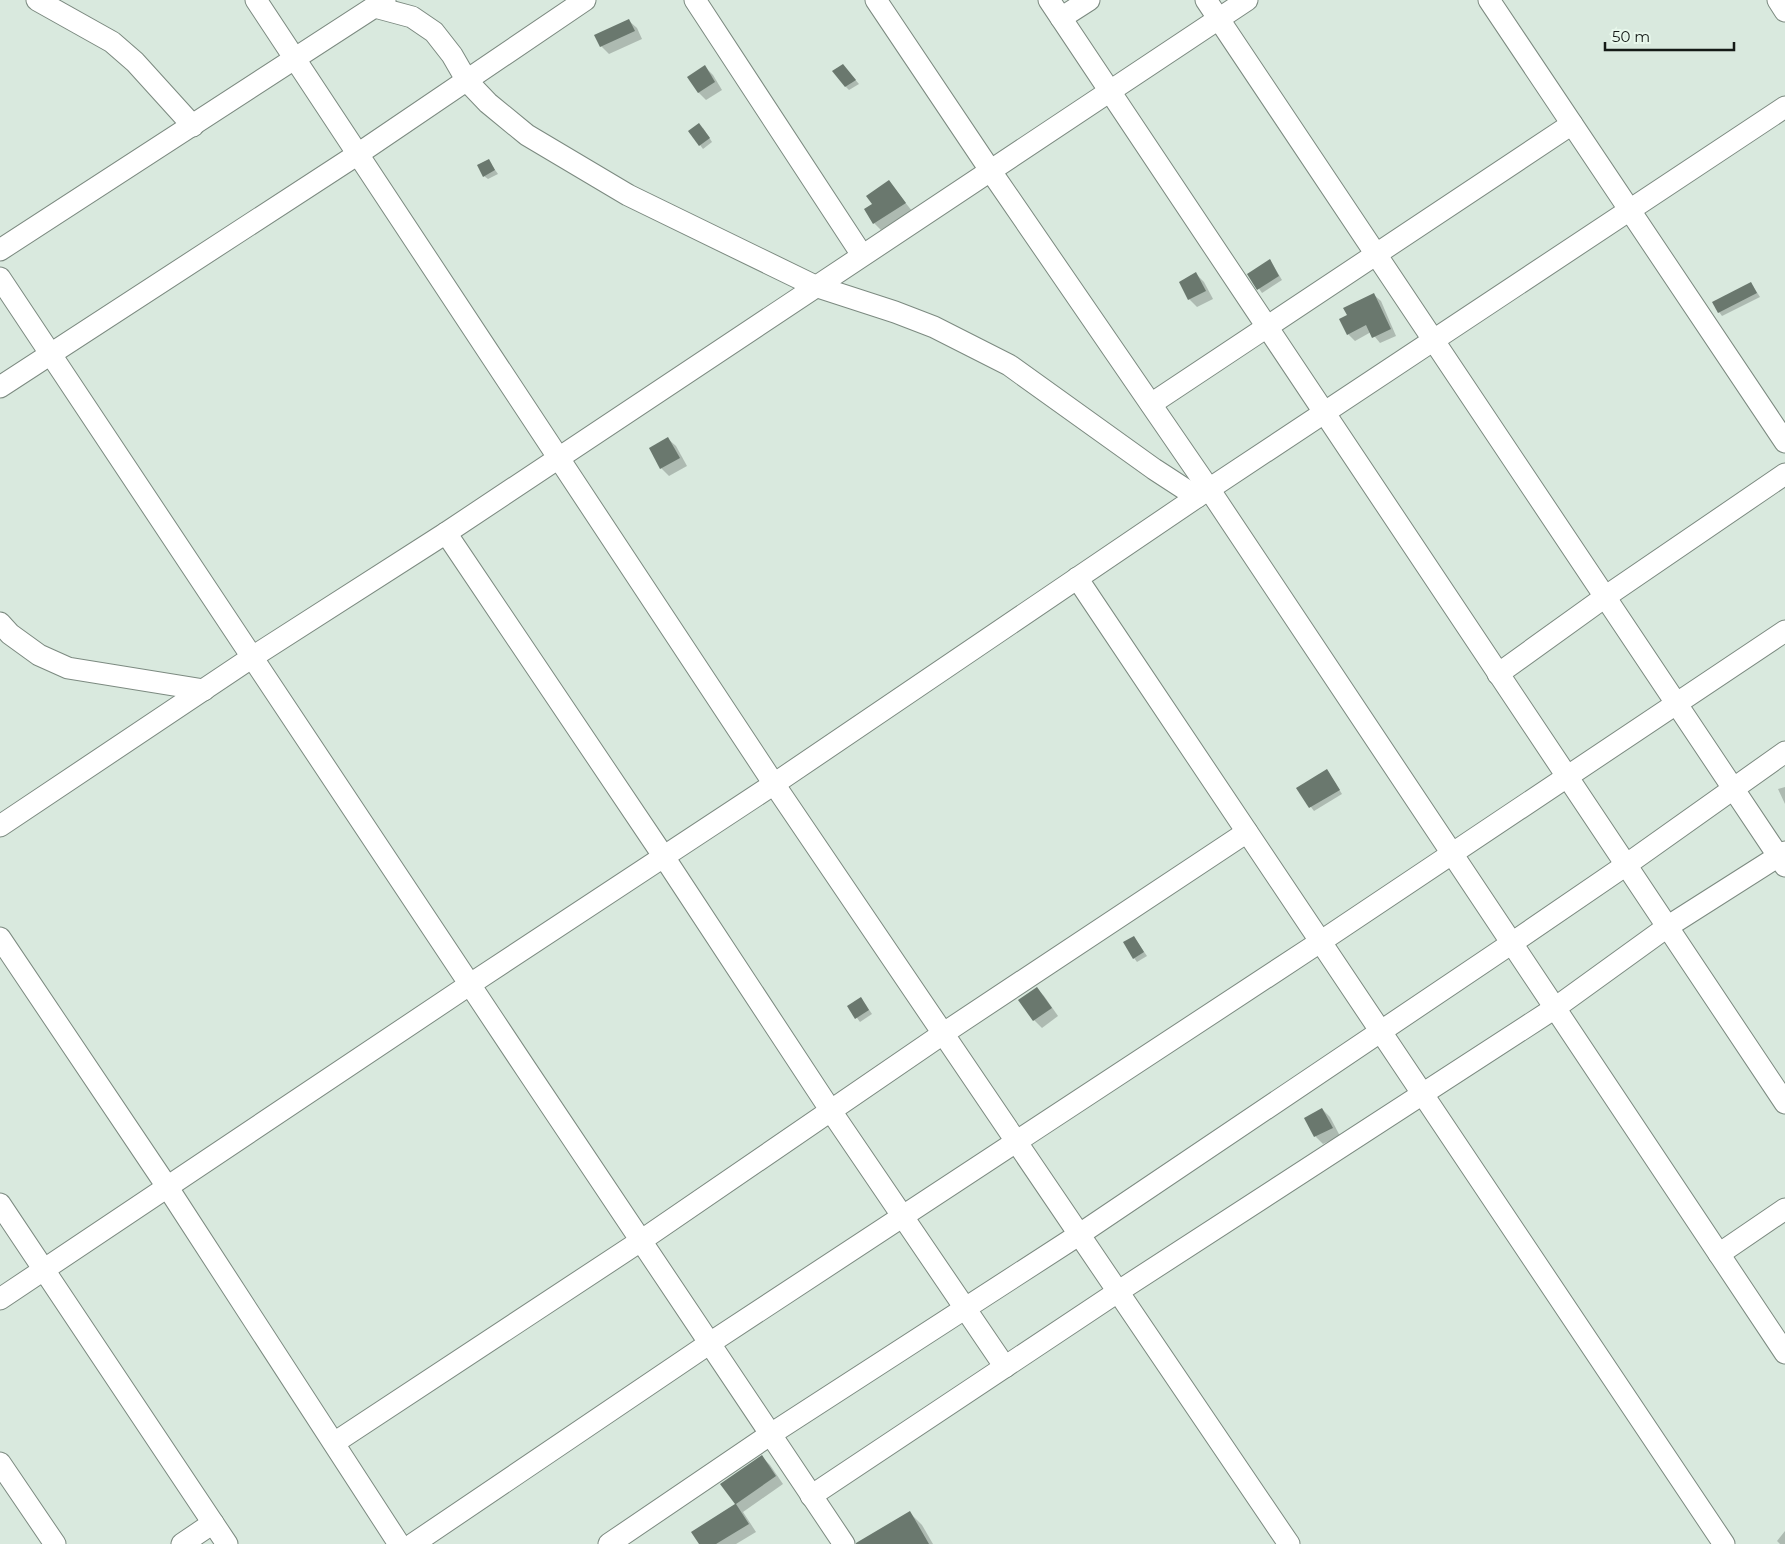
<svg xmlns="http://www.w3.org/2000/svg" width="1785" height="1544" viewBox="0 0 1785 1544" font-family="Montserrat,sans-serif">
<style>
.shadow{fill:#0003}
.building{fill:#6a786e}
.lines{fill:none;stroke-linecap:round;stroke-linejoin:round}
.minor-casing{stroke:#7c8a80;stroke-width:23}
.minor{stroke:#fff;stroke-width:21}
</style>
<rect width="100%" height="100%" fill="#d9e9de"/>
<g class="shadow">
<polygon points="629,21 637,28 642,39 609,54 601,46"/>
<polygon points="705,67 713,75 722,90 706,100 698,92"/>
<polygon points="846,69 859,84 849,90 846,87"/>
<polygon points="703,128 712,142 703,149 700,145"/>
<polygon points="488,160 498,174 488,179 484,176"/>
<polygon points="889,182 912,211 881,230 874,223 866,210 874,205"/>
<polygon points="1270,260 1282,280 1262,293 1249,274"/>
<polygon points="1196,274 1204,282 1213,299 1197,307 1189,299"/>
<polygon points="1751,283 1760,297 1722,316 1719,312"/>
<polygon points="1374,295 1381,301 1396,336 1380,343 1371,332 1355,341 1348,334"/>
<polygon points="668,439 676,446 687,466 669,476 661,468"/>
<polygon points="1327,770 1342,794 1314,811 1297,789"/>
<polygon points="1785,787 1785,804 1778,789"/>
<polygon points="1134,937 1147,956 1137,962 1134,958"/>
<polygon points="1037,989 1044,996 1058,1016 1042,1028 1034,1020"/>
<polygon points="861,998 872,1014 860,1022 849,1007"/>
<polygon points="1322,1109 1330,1117 1340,1136 1323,1144 1316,1137 1306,1118"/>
<polygon points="762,1457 770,1465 783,1484 743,1512 756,1532 736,1544 700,1544 693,1532 736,1504 721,1484"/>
<polygon points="910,1513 922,1525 933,1544 871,1544"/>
<polygon points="1785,1531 1785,1544 1780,1544 1777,1541"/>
</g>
<g class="building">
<polygon points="629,19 635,31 600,47 594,35"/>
<polygon points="843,64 856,80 845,87 832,71"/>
<polygon points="705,65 715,82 698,93 687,77"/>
<polygon points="699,123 710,138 699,146 688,131"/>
<polygon points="489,159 495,170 483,177 477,165"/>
<polygon points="889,180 906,203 873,224 864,209 872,204 866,196"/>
<polygon points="1270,259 1279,276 1257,290 1247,274"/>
<polygon points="1196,272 1206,291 1188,300 1179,282"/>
<polygon points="1751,282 1757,293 1718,313 1712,302"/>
<polygon points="1374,293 1391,329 1372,338 1366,325 1347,335 1339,319 1347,315 1343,308"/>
<polygon points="668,437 680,458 660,469 649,448"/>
<polygon points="1327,769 1340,790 1309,808 1296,788"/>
<polygon points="1134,936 1144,952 1133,959 1123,942"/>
<polygon points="1037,987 1052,1008 1033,1021 1018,1000"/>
<polygon points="861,997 869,1010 855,1019 847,1006"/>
<polygon points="1322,1108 1333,1128 1314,1137 1304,1118"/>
<polygon points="762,1455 776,1476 736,1504 749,1524 716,1544 699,1544 691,1532 735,1504 720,1484"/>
<polygon points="910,1511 929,1544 856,1544 856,1543"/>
</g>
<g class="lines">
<defs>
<g id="minor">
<polyline points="37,0 112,42 135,62 193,126"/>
<polyline points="256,0 774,784 1289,1544"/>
<polyline points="695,0 862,255"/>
<polyline points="876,0 990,170 1209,489 1785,1353"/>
<polyline points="1049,0 1785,1103"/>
<polyline points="1206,0 1785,866"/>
<polyline points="1489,0 1785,442"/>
<polyline points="1778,0 1785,11"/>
<polyline points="375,7 412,17 434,32 452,55 467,81 488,103 527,135 628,195 815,286 895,312 934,327 1009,365 1154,469 1197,497"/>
<polyline points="1061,18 1089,0"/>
<polyline points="0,250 385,0"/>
<path d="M0,278C281,701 561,1123 844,1544"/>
<polyline points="0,387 358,154 585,0"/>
<polyline points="1151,404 1572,124"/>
<polyline points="446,533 664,857 831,1111 1005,1367"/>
<polyline points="1077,578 1724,1544"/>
<polyline points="0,623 10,634 39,655 68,668 204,690"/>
<polyline points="1498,674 1605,597 1785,474"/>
<polyline points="0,826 251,658 446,533 1247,0"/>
<polyline points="0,938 168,1188 399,1544"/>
<polyline points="0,1204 227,1544"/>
<polyline points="1719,1254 1785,1209"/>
<polyline points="0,1299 469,985 774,784 1197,497 1785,107"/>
<polyline points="334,1443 642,1240 944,1033 1247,832"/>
<polyline points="0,1463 55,1544"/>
<polyline points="811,1496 1119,1291 1555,1008 1667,927 1785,852"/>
<polyline points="182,1544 213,1523"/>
<polyline points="413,1544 710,1343 1320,942 1785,631"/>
<polyline points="609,1544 771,1434 1080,1234 1512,943 1626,865 1785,752"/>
</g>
</defs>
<use href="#minor" class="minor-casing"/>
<use href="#minor" class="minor"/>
</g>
<path d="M1605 42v8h129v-8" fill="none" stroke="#141a16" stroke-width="2.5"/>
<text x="1612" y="42" font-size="15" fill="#141a16" stroke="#e7f7eb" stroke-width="4" paint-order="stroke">50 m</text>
</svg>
